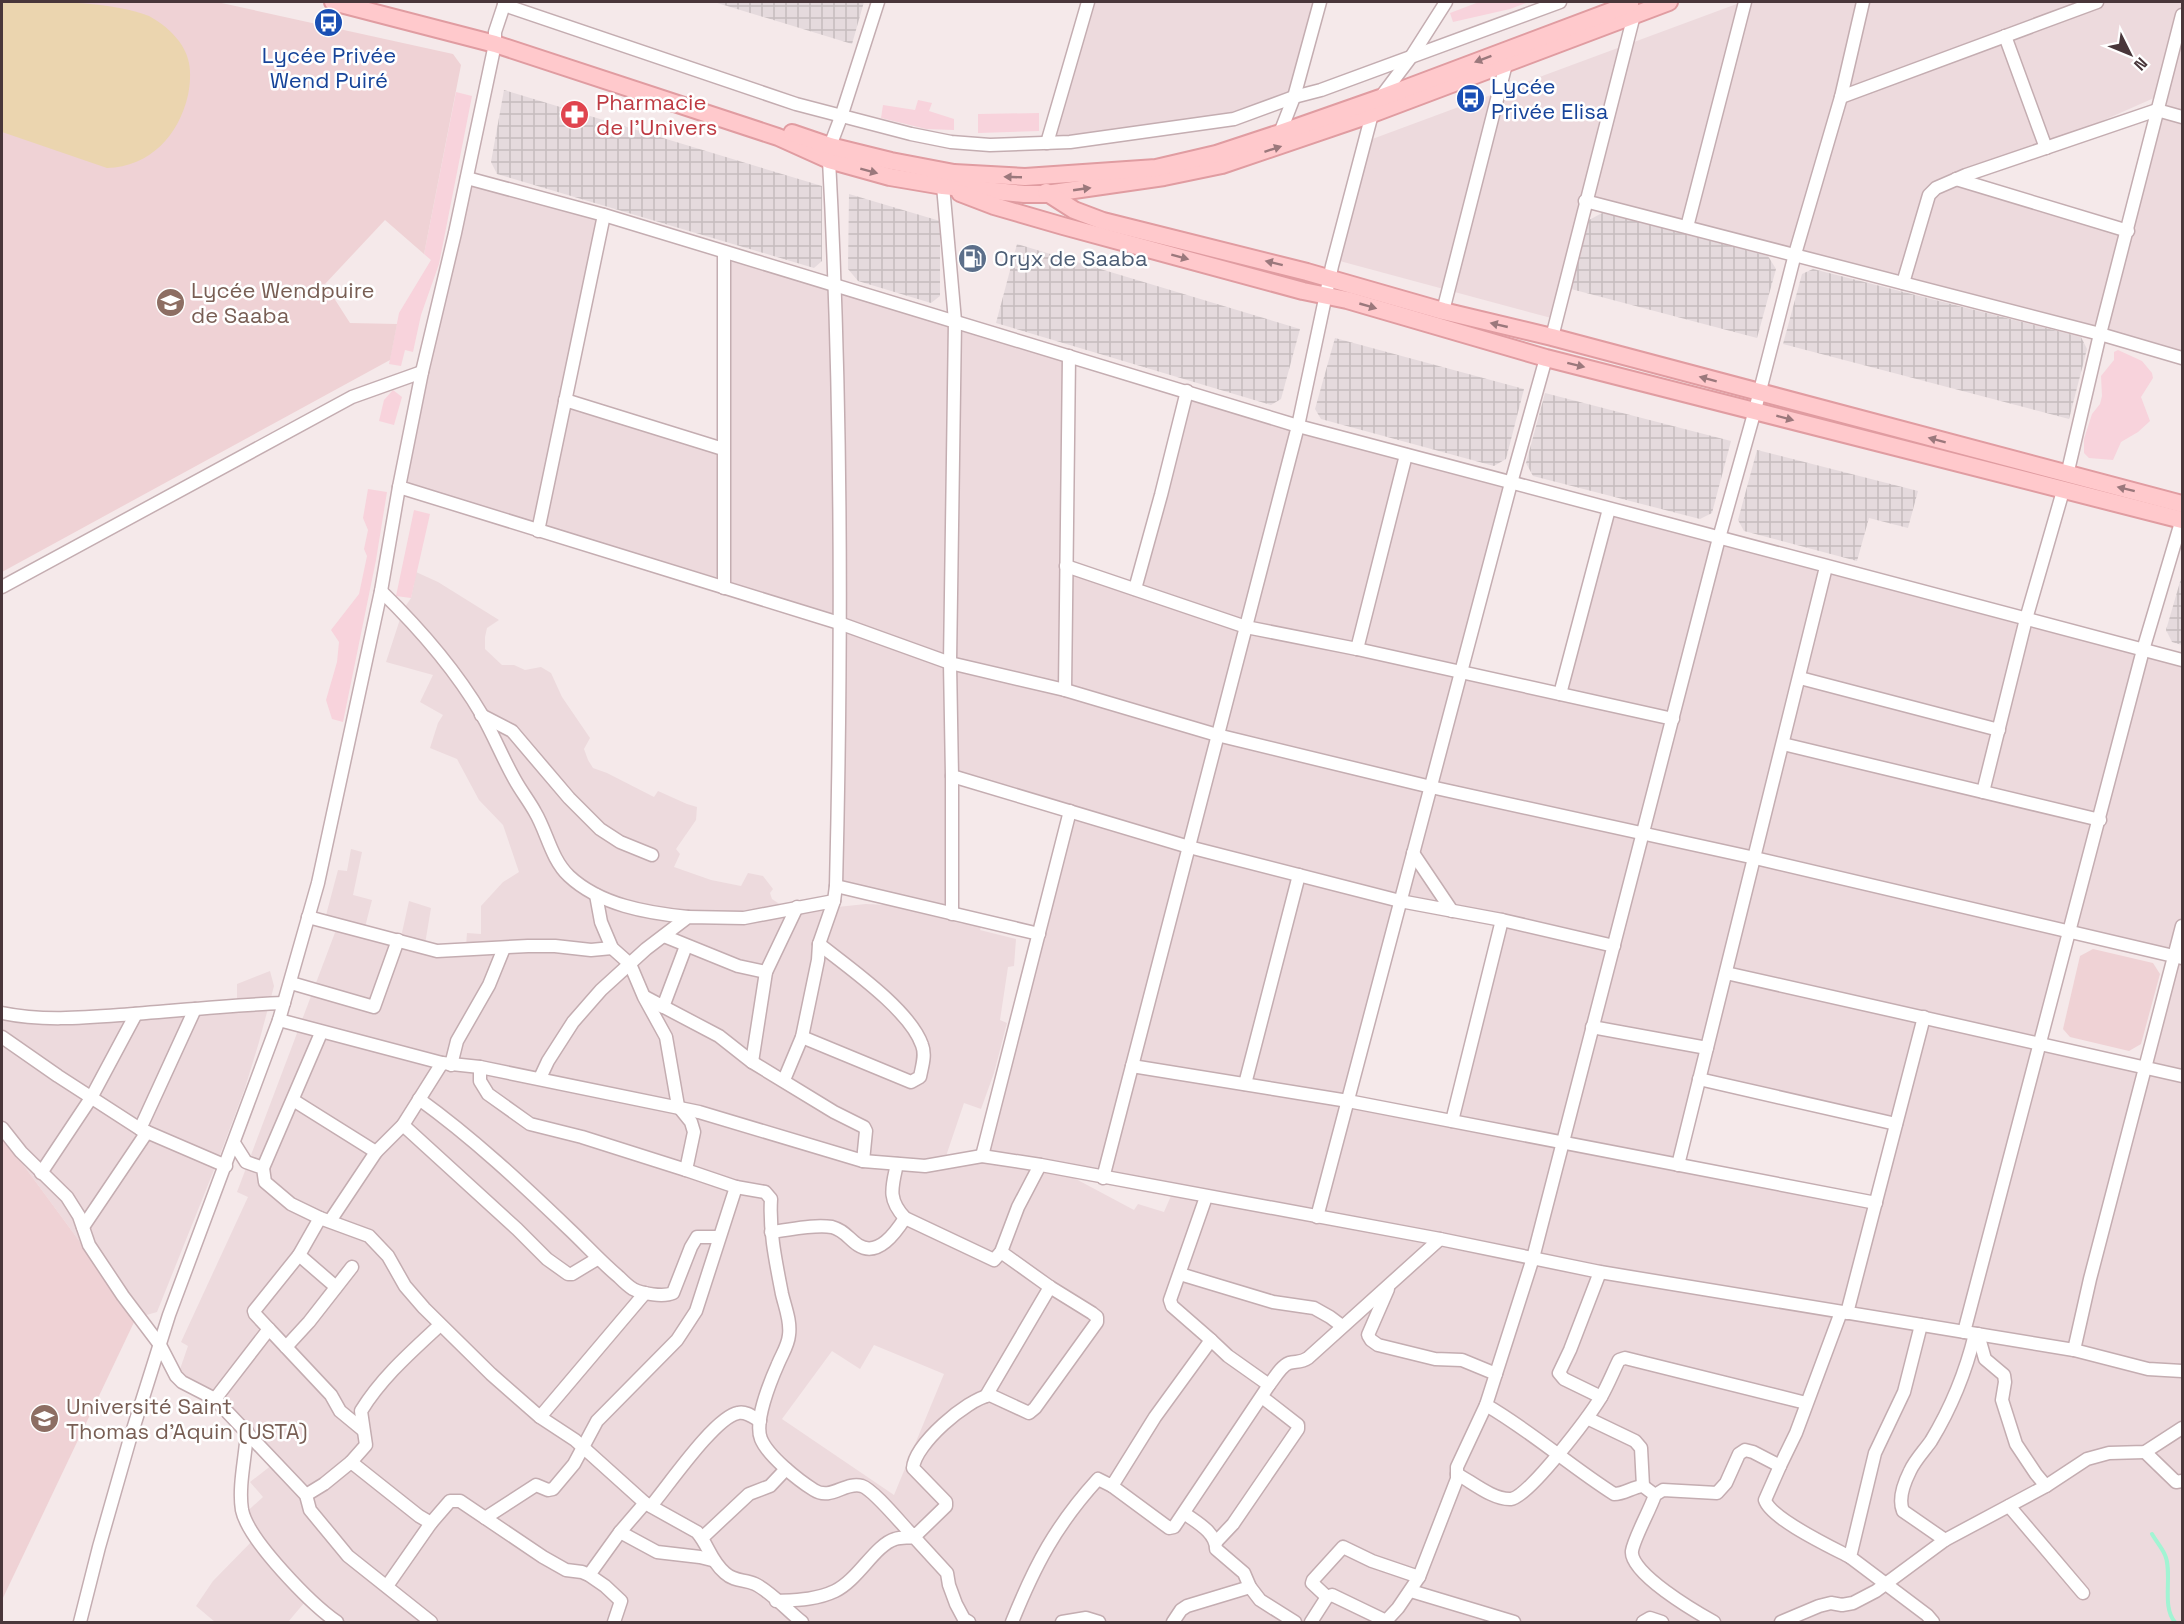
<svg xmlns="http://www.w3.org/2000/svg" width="2184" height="1624" viewBox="0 0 2184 1624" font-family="'Space Grotesk',sans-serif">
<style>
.residential{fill:#eddadd;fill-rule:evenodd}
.commercial{fill:#f8d3dc}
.industrial{fill:url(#industrial-grid)}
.education{fill:#efd2d5}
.pitch{fill:#ebd5af}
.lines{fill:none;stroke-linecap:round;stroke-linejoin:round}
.stream{stroke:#a2f4d3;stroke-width:4}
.street-casing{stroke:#c4adb1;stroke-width:15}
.secondary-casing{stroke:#e09ca1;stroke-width:20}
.street{stroke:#fff;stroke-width:12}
.secondary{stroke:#ffc9cc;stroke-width:16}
.oneway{fill:#9b787c}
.labels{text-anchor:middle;stroke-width:5;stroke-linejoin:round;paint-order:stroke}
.transit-label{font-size:22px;fill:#164399;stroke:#fff}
.health-label{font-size:22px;fill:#be3a42;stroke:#fff;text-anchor:start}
.service-label{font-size:22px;fill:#4e5e75;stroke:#fff;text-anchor:start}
.education-label{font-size:22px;fill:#785e54;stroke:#fff;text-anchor:start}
</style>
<defs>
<pattern id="industrial-grid" width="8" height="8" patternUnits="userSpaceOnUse" patternTransform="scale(1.5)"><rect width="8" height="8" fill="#e5dadd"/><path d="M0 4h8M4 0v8" fill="none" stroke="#c6bcbe"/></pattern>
</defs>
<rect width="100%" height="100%" fill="#f5e9ea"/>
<g class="residential">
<polygon points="1089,2 1321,2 1295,100 1234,117 1049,140"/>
<path d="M1742,2H2182V352L1588,195L1555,319L1336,260L1367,141ZM2163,94L2129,225L1961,176L2050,144Z"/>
<path d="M471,176L604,215L565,400L723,449L724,252L1069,355L1066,566L1135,589L1187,391L1512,481L1461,672L1560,694L1610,507L2182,660V1622H337L310,1596L288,1622H215L196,1606L213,1581L256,1537L242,1516L263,1497L250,1482L277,1461L223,1397L178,1375L188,1346L181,1342L248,1197L237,1192L339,922L325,919L338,870L347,871L351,849L362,852L353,895L372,900L365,927L401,937L409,901L431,908L425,944L435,948L466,946L467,933L481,934V906L503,882L519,872L503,825L479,800L457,759L430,748L438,723L443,715L420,702L433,675L386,662L403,610L411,598L416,572L438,582L499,620L487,628L485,637V649L502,665H514L525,670L541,667L551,673L562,697L590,738L584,749L588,760L593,768L607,773L654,797L658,791L687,804L697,807L696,820L676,849L680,854L674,867L711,880L741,886L748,873L763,876L773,889L770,893L772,899L784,907L818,909L866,904L887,905L963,924L966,917L983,921L980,930L1016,939L1014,966L1008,967L1000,1020L1007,1023L994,1073L981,1109L964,1103L944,1162L982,1156L1070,811L953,776L952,914L842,888L839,623L403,489ZM1401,901L1502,921L1451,1121L1348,1101ZM2070,932L2174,956L2144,1067L2041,1044ZM1700,1079L1896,1124L1875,1203L1678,1165ZM1059,1170L1174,1189L1164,1212L1138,1204L1134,1210ZM874,1345L944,1374L894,1495L782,1419L832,1351L860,1369Z"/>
<polygon points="270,971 274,986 259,1042 245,1088 218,1160 157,1312 136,1318 2,1136 2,1009 22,1014 95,1013 237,1000 237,984"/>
</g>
<g class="commercial">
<polygon points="1479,2 1529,2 1510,9 1453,22 1450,13"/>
<polygon points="456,92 472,96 439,264 421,315 413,352 405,350 401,366 389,364 399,313 431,260 424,254"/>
<polygon points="918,100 932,103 929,111 954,119 954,130 926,129 881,118 883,105 915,110"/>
<polygon points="1039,113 1039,131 978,133 978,114"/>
<polygon points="2118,350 2142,361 2152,373 2153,378 2141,397 2150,421 2138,432 2121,442 2113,460 2089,458 2084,453 2084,439 2092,414 2100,404 2102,396 2101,376 2114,360 2114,352"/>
<polygon points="393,390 402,397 394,425 379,421 384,400"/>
<polygon points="368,489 387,492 376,560 343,722 332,719 326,700 337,662 339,642 331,630 359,594 367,556 364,549 368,530 363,518"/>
<polygon points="414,510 430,514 411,598 396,596"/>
</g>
<g class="industrial">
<polygon points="714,2 864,2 852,44"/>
<polygon points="504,90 822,186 822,261 814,268 497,174 491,162"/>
<polygon points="849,194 940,221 940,296 931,303 858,281 848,269"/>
<polygon points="1604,212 1768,256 1776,269 1757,338 1571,289 1589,220"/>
<polygon points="1017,244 1300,329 1281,399 1271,405 996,323"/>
<polygon points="1813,269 2081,337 2087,349 2069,419 1783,344 1802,274"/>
<polygon points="1335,338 1524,389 1506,459 1494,466 1321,419 1315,409"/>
<polygon points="1545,393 1731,441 1712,513 1700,519 1533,476 1526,463"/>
<polygon points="1757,450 1918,491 1908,528 1869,518 1857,561 1744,531 1738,520"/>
<polygon points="2182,575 2182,645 2172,642 2166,630"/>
</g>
<g class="education">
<polygon points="2,2 217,2 453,54 461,65 424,254 385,220 325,284 350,323 397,324 390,360 2,572"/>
<polygon points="2093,949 2153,963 2160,974 2141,1044 2129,1051 2070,1037 2063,1029 2080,956"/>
<polygon points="2,1136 136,1318 2,1600"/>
</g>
<path class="pitch" d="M2,2C48,2 108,0 149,16C167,26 185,42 189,63C191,73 190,86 188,95C179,135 150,167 107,168L2,132Z"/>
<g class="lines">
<path class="stream" d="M2152,1534C2156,1541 2162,1548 2165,1555C2173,1573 2161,1607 2175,1622"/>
<defs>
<g id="street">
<polyline points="504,5 796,104 911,134 951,142 990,145 1070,142 1234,119 1294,97 1321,90 1560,2"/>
<polyline points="2005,36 2046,148"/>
<polyline points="1841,97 2097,2"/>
<polyline points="1280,133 1294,97 1320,2"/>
<polyline points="1047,143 1088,2"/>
<polyline points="830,146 841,117 878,2"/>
<polyline points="467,178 604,215 1298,426 2182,660"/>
<polyline points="1956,179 2128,231"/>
<polyline points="943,186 955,321 950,663 952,776 952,914"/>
<polyline points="1585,201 2100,334 2182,358"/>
<polyline points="1687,227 1745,2"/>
<polyline points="724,252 724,588"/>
<polyline points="1903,283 1929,195 1936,188 1966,175 2157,110 2182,117"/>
<polyline points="1443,311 1506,64"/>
<polyline points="1552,337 1634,15"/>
<polyline points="565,400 723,449"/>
<polyline points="2067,475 2100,334 2182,15"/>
<polyline points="399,487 839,623 950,663 1065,690 1217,735 1431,787 1755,858 2182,958"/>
<polyline points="538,531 604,215"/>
<polyline points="1066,566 1246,627 1357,649 1673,719"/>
<polyline points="2,587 352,397 422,372"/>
<polyline points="1135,589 1161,495 1187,391"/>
<path d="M381,591C419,628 455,669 482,715C494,736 503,759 515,780C521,791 529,801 535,812C547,832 551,859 569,876C600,905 647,913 688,917"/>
<polyline points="1357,649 1406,455"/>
<polyline points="1800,678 1999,730"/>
<polyline points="1065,690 1069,356"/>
<polyline points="1560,694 1609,509"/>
<polyline points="481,715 512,731 569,798 600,829 620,842 652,855"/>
<polyline points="1783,744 2100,820"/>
<polyline points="952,776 1189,847 1400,901 1502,920 1614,946"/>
<polyline points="1983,792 2026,619 2063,491"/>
<polyline points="1413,853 1452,911"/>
<polyline points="836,886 1039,934"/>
<path d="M596,895L601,922L612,948L630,964L644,997L666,1037L678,1106L691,1122L694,1132L686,1170L736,1187L765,1192L771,1199C769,1231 776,1263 782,1294C785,1307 791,1321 789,1335C788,1346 782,1354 778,1364C770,1382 754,1422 761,1439C768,1456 798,1480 814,1490C831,1501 845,1481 862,1486C874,1490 903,1526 914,1537L946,1506V1502L913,1468C915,1444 966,1400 990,1395L1029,1413L1035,1408L1097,1322V1317L1092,1313L1050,1287L1001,1252"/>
<polyline points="308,917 437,951 528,946 555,946 591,950 612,948"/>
<polyline points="664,936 738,966 766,972"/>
<polyline points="1726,973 2182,1076"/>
<polyline points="291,983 374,1007 398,940"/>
<polyline points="645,997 719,1036 752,1062 834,1112 864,1127 866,1131 863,1161"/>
<polyline points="663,1007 686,946"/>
<path d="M2,1013C40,1021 81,1018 120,1015C175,1011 229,1005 284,1003"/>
<polyline points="279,1020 442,1063 480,1067 699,1112 863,1161 925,1166 982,1156 1041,1165 1440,1239 1600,1272 2074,1350 2148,1369 2182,1371"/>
<polyline points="1592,1027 1707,1048"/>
<polyline points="2,1037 58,1076 140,1129 226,1166"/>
<path d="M802,1037L911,1082L920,1077C922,1066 926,1055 922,1045C910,1010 848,967 819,944"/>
<polyline points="752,1062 766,972 797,907"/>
<polyline points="451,1065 457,1041 489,985 504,948"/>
<polyline points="1132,1066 1348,1101 1876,1203"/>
<polyline points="480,1067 480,1081 488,1094 530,1124 582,1137 686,1170"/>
<polyline points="540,1078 548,1061 573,1022 601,990 646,949 688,917 744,918 834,901"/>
<polyline points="1699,1079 1896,1124"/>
<path d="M784,1080L802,1037L818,960L819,944L834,901L836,886C842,644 842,401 829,160"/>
<polyline points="1245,1084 1299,875"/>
<path d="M419,1099C473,1138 521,1183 569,1229C586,1245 601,1262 619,1277C623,1281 628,1286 633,1289C642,1294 664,1297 673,1293L691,1247L697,1237H719"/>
<polyline points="293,1100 376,1152"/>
<polyline points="1452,1121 1502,920"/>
<polyline points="403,1125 517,1229 547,1259 568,1274 572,1274 597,1259"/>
<polyline points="2,1128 21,1152 67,1197 79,1216 89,1245 123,1296 160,1345 176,1376 182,1382 215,1399 306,1495 310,1510 348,1556 431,1622"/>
<polyline points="140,1129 195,1009"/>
<path d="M234,1143L246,1162L263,1168L265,1182L291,1204L320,1218L369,1236L388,1256L405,1286L424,1308L491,1374L540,1417L575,1440L645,1503L697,1532C709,1546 710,1560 725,1573C735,1582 744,1579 755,1584C770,1591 788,1611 802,1622"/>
<polyline points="982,1156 1070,811"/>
<path d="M897,1164C892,1187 887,1199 905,1218L994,1260L1001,1252L1018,1207L1040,1165"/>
<polyline points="1678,1165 1826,567"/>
<polyline points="263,1168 321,1033"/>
<polyline points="41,1173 91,1098 136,1014"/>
<polyline points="1103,1178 1298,426 1332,266 1372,114 1380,98 1411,57 1446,2"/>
<polyline points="1206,1197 1170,1300 1172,1306 1211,1340"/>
<polyline points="1317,1217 1511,483 1546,358"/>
<polyline points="320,1218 299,1255 336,1287"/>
<polyline points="330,1221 376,1152 403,1125 442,1063"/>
<polyline points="83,1227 147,1132"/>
<path d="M771,1232C790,1230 813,1224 832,1227C844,1230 849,1239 858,1245C878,1258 896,1232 905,1218"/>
<polyline points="1600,1272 1570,1350 1559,1373 1564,1379 1601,1397"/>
<polyline points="1180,1274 1273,1302 1314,1308 1330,1317 1342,1326"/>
<polyline points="1388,1289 1368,1335 1371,1340 1378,1345 1435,1359 1462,1360 1496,1374"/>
<polyline points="1847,1313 1924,1017"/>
<polyline points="1921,1325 1904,1392 1875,1453 1850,1557 1927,1615 1933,1622"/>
<polyline points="269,1329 255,1314 254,1311 299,1255"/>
<polyline points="1964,1332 2143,650 2182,519"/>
<polyline points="1978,1334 1985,1359 2004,1375 2005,1382 2002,1400 2016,1444 2036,1474 2046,1486"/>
<polyline points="286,1347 309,1322 352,1267"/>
<polyline points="2074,1350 2090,1279 2182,926"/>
<polyline points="986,1396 1050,1287"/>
<polyline points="215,1399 269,1329 331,1395 340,1411 363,1430"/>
<path d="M1486,1405C1531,1431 1570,1466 1614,1494C1625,1494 1632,1487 1643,1486L1655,1495"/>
<polyline points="540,1417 645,1293"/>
<polyline points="1587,1418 1635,1441 1641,1448 1643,1486"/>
<path d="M247,1431C246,1455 238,1486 242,1510C248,1540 311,1604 337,1622"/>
<polyline points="2145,1452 2176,1482 2182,1481"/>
<path d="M351,1462L366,1445L361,1411C382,1377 411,1352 440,1325"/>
<path d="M1780,1466L1765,1500C1771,1519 1831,1547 1850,1557"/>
<path d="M1457,1474C1472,1482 1493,1500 1511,1499C1529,1497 1590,1415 1601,1397C1608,1385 1613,1372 1619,1360L1625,1358L1806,1403"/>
<polyline points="1112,1486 1169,1528 1174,1527 1269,1385"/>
<polyline points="306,1495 324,1484 351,1462 419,1516 431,1523 450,1501 460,1501 543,1557 566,1570 582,1572 589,1575 605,1586 621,1601 614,1622"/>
<path d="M651,1506C668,1486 715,1417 738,1413C746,1411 753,1417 760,1421"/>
<polyline points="2009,1506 2083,1593"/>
<path d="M1184,1513C1196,1522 1216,1532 1216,1549L1244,1573L1250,1587L1260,1600L1295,1622"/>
<polyline points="485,1518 536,1485 548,1490 553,1489 574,1464 597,1421 677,1340 696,1311 736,1187"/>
<polyline points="620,1532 657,1552 700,1557 712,1560"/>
<polyline points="702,1538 749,1494 770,1486 786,1469"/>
<path d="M1945,1540L1903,1511C1898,1499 1904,1483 1910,1471C1915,1460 1924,1451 1931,1441C1951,1408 1966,1371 1975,1334"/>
<polyline points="1216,1542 1233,1524 1298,1429 1298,1425 1262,1397"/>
<polyline points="589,1575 620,1532 645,1503"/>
<polyline points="387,1586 431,1523"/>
<polyline points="1411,1591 1514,1622"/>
<polyline points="1327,1597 1312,1583 1313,1580 1343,1547 1372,1561 1419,1577"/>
<path d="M776,1601C796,1600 816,1600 835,1591C858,1580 875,1545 895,1539C901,1537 908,1538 914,1537L947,1573L949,1585L956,1604L964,1619L969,1622"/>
<polyline points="80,1622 99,1547 129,1442 169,1315 279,1020 318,883 381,591 399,487 422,372 455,233 495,44 495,32 505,2"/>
<path d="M1012,1622C1035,1565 1056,1525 1098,1479L1112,1486L1155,1417L1211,1340L1228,1356L1269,1385C1274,1379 1281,1366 1289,1363C1296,1361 1301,1363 1308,1358L1440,1239"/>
<polyline points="1062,1622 1086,1618 1099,1622"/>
<polyline points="1173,1622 1181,1610 1187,1606 1250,1587"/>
<polyline points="1311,1622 1327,1597 1332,1595 1386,1621"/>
<polyline points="1385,1622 1398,1608 1419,1577 1457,1479 1457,1467 1486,1405 1533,1258 1719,538 1755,410 1795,254 1841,97 1863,2"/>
<polyline points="1643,1622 1650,1618 1662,1622"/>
<path d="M1714,1622C1696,1612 1629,1573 1632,1551C1634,1538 1650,1510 1655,1495L1663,1490L1717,1493L1726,1483L1739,1454L1745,1450L1753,1452L1780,1466L1796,1433L1841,1312"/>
<polyline points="1781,1622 1819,1606 1831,1603 1842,1605 1853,1603 1876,1591 1945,1540 2046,1486 2087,1459 2109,1453 2145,1452 2182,1428"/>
</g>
<g id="secondary">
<polyline points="333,2 495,44 778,137 829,160 890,177 943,186 1024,194 1046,194 1164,177 1222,165 1372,114 1669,2"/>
<polyline points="792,133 830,146 891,161 954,173 1025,177 1156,168 1216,154 1280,133 1380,98 1630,4"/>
<polyline points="1046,192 1074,210 1103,221 1307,272 1443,311 1552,337 2182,504"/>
<polyline points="960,193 994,206 1063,226 1303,291 1347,300 1546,358 2182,520"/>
</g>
</defs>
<use href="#street" class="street-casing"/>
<use href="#secondary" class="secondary-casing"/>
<use href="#street" class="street"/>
<use href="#secondary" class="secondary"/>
</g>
<defs><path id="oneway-solid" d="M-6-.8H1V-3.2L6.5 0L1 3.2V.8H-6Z" transform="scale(1.5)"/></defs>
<g class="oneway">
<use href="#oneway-solid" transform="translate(1483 59) rotate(159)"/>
<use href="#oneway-solid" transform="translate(1273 149) rotate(-18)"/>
<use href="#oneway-solid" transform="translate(869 171) rotate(15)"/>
<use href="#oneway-solid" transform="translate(1013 177) rotate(-178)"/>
<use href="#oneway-solid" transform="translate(1082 189) rotate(-8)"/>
<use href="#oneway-solid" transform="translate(1180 257) rotate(15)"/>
<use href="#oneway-solid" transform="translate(1274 263) rotate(-166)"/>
<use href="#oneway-solid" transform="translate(1368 306) rotate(16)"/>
<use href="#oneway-solid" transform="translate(1499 325) rotate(-167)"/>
<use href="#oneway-solid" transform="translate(1576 365) rotate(14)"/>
<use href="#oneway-solid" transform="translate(1708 379) rotate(-165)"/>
<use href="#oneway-solid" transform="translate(1785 418) rotate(15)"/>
<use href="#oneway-solid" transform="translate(1937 440) rotate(-165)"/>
<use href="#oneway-solid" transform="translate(2126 489) rotate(-166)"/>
</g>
<defs>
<symbol id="bus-disc" viewBox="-11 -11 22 22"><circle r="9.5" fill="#1a4fb4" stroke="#fff"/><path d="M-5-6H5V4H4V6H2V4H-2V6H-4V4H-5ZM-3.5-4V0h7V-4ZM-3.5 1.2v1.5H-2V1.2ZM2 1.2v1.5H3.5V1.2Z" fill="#fff"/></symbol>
<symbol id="pharmacy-disc" viewBox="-11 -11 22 22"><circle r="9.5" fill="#e0444e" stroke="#fff"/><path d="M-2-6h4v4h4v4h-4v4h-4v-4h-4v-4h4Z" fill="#fff"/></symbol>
<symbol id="fuel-disc" viewBox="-11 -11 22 22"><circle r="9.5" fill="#5c6f8a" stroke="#fff"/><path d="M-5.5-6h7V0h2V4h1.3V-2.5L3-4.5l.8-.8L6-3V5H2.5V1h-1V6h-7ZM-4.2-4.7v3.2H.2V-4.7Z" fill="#fff"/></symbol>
<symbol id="school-disc" viewBox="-11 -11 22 22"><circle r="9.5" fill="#8d6e63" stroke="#fff"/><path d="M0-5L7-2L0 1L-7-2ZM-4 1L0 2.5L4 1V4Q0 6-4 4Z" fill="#fff"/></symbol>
<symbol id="university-disc" viewBox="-11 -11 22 22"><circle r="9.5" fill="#8d6e63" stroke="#fff"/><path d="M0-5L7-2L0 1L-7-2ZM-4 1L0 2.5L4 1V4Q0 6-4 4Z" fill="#fff"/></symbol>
</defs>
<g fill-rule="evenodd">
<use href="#bus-disc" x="312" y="6" width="33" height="33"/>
<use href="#bus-disc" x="1454" y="82" width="33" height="33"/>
<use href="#pharmacy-disc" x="558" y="98" width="33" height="33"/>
<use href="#fuel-disc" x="956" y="242" width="33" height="33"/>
<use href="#school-disc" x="154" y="286" width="33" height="33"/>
<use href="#university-disc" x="28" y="1402" width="33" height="33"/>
</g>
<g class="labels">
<g class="transit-label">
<text x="329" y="63">Lycée Privée<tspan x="329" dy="25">Wend Puiré</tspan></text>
<text x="1491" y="94" text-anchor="start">Lycée<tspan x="1491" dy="25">Privée Elisa</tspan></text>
</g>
<g class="health-label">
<text x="596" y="110">Pharmacie<tspan x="596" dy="25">de l'Univers</tspan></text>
</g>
<g class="service-label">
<text x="994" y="266">Oryx de Saaba</text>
</g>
<g class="education-label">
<text x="191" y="298">Lycée Wendpuire<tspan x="191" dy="25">de Saaba</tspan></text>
<text x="66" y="1414">Université Saint<tspan x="66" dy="25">Thomas d’Aquin (USTA)</tspan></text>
</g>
</g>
<rect width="2184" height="1624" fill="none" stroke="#49363a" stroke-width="6"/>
<g transform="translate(2130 54) rotate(133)" stroke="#ffffff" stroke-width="4.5" paint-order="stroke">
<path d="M0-4.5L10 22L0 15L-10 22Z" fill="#49363a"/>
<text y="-9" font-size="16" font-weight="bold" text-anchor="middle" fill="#49363a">N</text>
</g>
</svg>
